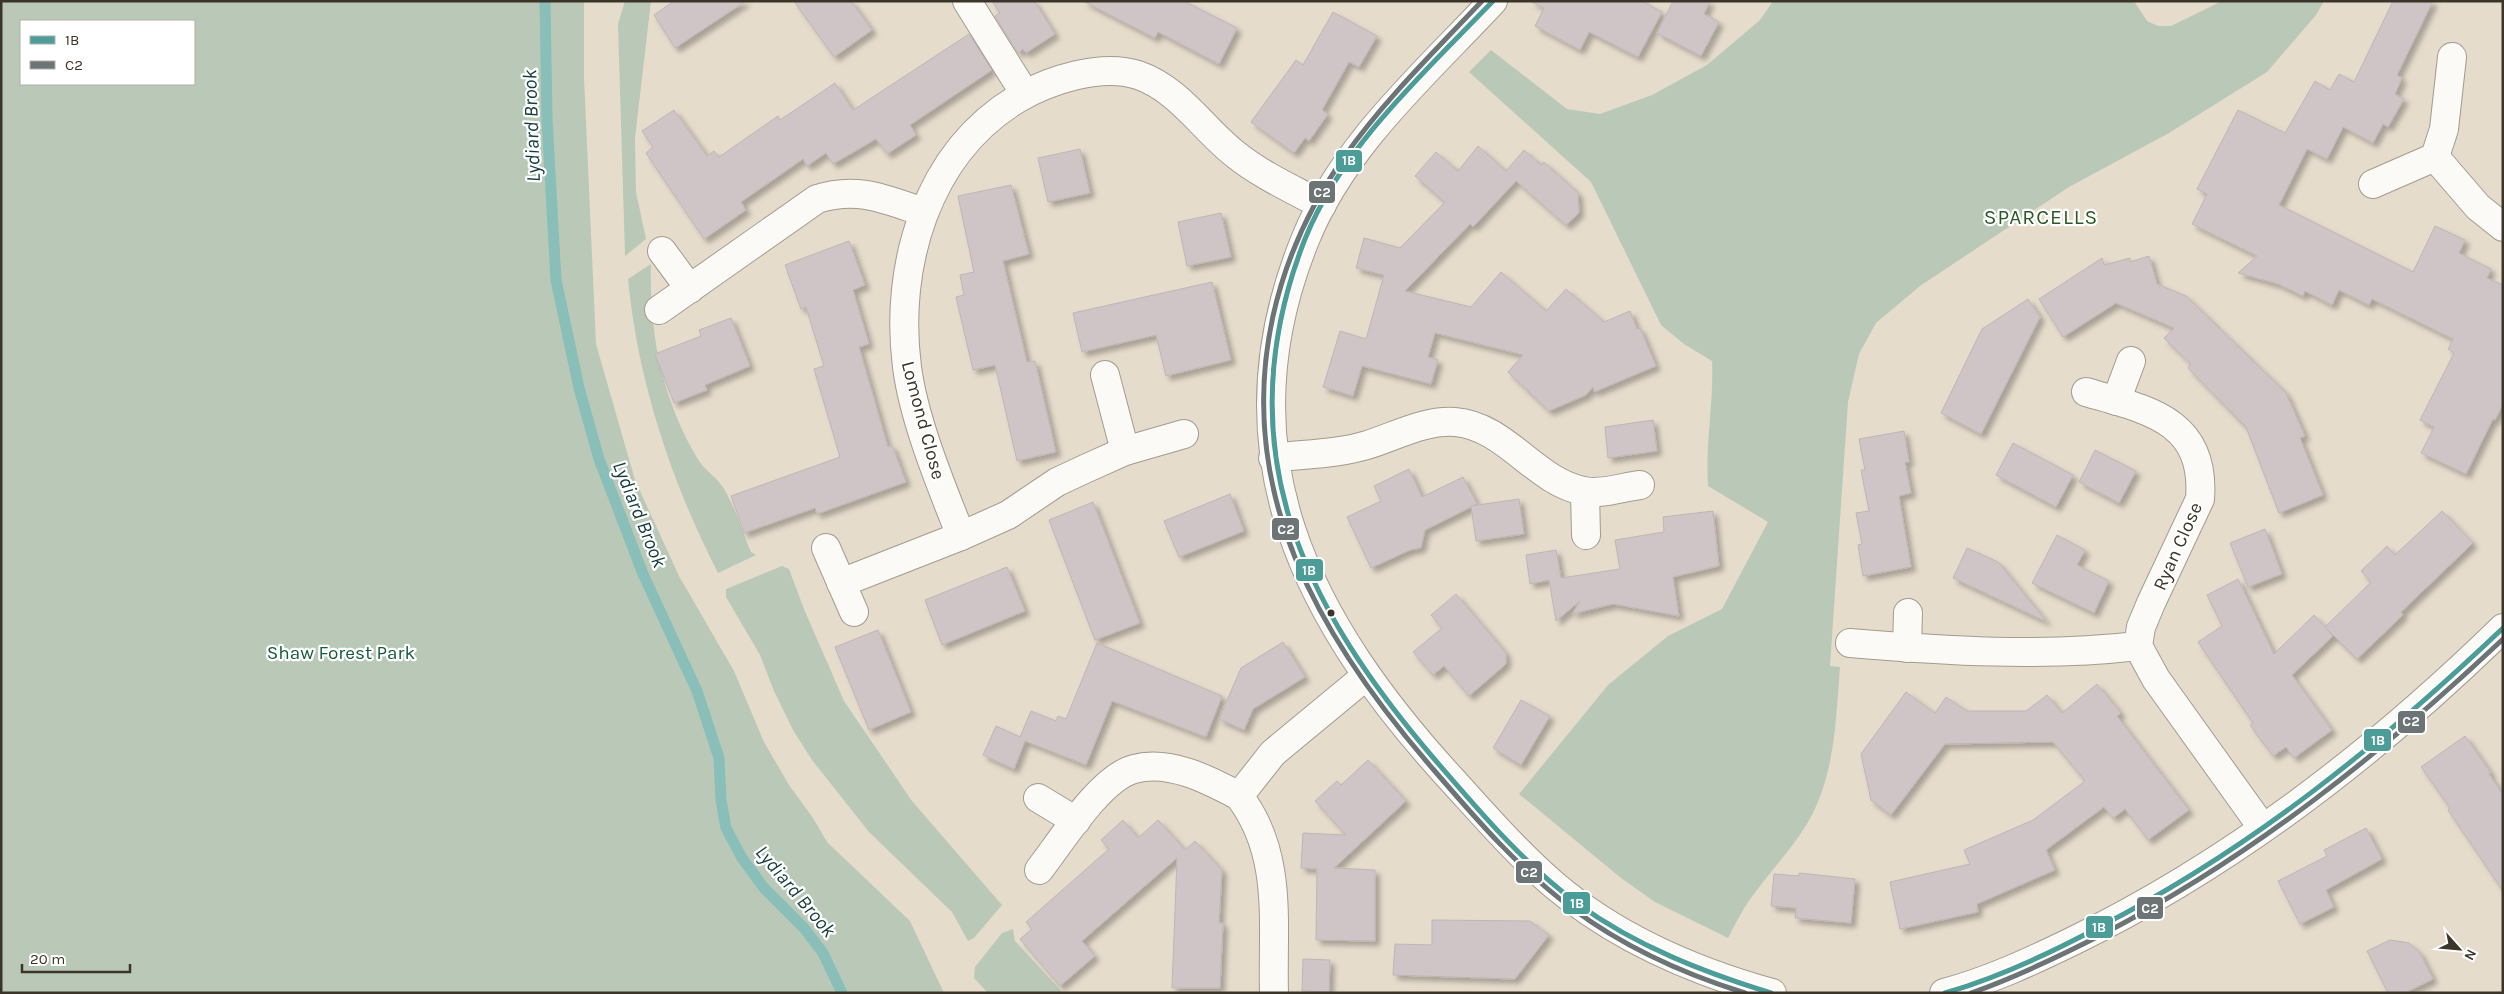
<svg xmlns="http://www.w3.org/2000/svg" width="2504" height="994" viewBox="0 0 2504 994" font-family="Karla,sans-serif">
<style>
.green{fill:#bac9b7;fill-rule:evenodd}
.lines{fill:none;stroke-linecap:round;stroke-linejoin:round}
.stream{stroke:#89beb9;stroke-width:11}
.building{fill:#cfc5c7;stroke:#beb6b4;filter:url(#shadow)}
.minor-casing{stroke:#a29b8e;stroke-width:30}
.minor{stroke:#fbfaf7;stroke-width:28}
.bus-1-casing{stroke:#fff;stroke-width:9}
.bus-2-casing{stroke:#fff;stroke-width:9}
.bus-1{stroke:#4c9d97;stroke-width:5}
.bus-2{stroke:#6c7476;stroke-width:5}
.bus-dot{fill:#3b3428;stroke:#fff;stroke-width:2}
.labels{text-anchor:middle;stroke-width:4.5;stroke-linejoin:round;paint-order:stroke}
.street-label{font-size:19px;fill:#3b3428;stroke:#fff}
.park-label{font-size:19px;fill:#155c3d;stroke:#fff}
.water-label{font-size:20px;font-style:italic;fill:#163d3d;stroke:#fff}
.quarter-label{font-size:21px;letter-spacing:1px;fill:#2a5a24;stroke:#fff}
.line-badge{stroke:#fff;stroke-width:2}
.badge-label{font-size:14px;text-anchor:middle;font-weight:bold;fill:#fff}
</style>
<defs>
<filter id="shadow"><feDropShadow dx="4.5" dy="4.5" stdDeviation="2.5" flood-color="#0004"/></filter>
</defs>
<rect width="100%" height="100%" fill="#e6dccc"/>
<g class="green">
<path d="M1,1H584V77L596,344L635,480L679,576L734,671L764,742L789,785L813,818L827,842L910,921L944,993H1ZM21,21H194V84H21Z"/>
<polygon points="625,1 651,1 635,138 636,192 646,239 625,256 618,24"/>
<path d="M1773,1H2134L2147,21L2158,26H2171L2222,1H2324L2316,15L2267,72L2169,133L2069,187L1920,286L1876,323L1859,354L1848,402L1830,666L1840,667C1836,719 1835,776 1808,822C1792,849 1769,873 1751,898C1742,910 1735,925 1728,938L1655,902L1621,878L1519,794L1608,685L1668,636L1722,609L1768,522L1708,486C1705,444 1714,403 1712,361L1684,344L1661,325L1591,182L1469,72L1491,50L1567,109L1600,114L1652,95L1707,65L1760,20Z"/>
<path d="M651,264C649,334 662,400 699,461C705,470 716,477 722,486C733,501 743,534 751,552L756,555L718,573C671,481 638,382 628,279Z"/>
<polygon points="782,566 789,569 804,609 844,701 912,801 1002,905 974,938 968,941 952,912 869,832 812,760 793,730 774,691 760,655 726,597 726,589"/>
<polygon points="1013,929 1015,941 1063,993 988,993 974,978 975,967 1002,933"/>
</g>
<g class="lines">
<polyline class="stream" points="545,1 547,119 556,280 579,388 599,459 643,574 697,691 719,758 721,800 726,828 742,858 764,888 804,928 823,953 842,993"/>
</g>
<g class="building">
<polygon points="674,1 746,1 675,48 654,15"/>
<polygon points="794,1 851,1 872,30 834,57"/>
<polygon points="992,1 1034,1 1055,34 1026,53 1023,49 1018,53 995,16 1000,13"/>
<polygon points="1083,1 1184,1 1237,28 1219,64 1158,32 1155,38"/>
<polygon points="1530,1 1642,1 1662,12 1638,57 1589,32 1580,50 1535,26 1544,8"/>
<polygon points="1673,1 1710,1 1704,14 1719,22 1701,56 1657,33"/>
<polygon points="2393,1 2433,1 2397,75 2402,78 2395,94 2404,99 2388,127 2383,124 2373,143 2343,127 2327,159 2307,149 2279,205 2413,272 2435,226 2465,240 2459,253 2491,269 2487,278 2503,285 2503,404 2495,420 2493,419 2466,474 2421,453 2434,427 2420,420 2454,353 2448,349 2453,339 2372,299 2369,305 2339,290 2332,305 2305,291 2303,296 2278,284 2238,273 2257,256 2192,224 2207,194 2197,189 2238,110 2285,133 2315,81 2330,90 2339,74 2354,82"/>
<polygon points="1333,12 1377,36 1359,67 1349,62 1322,110 1328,114 1309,141 1305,138 1294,153 1251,122 1296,60 1303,65"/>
<polygon points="969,34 992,70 910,125 916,135 887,154 876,139 833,164 826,153 807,166 803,159 741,202 746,210 704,239 646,153 653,147 642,131 674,110 707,156 714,151 719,157 778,116 780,120 835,83 853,110"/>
<polygon points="1478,146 1506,171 1524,150 1541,165 1544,162 1578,193 1579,213 1566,225 1516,181 1473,227 1470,224 1405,291 1471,307 1501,272 1546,311 1566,289 1604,322 1630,311 1637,329 1640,328 1656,366 1594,392 1593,387 1586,395 1549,411 1508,372 1523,355 1435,333 1428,357 1438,360 1431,384 1362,366 1353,396 1323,387 1340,331 1366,339 1384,275 1356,268 1364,238 1400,248 1445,202 1415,176 1436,152 1458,171"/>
<polygon points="1080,149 1090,193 1048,202 1038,158"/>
<polygon points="1011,185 1029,254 1003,261 1027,362 1035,361 1056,452 1017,461 995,365 973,370 956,297 964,295 960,275 974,272 958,196"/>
<polygon points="1221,213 1231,257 1187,266 1178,222"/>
<polygon points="849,241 865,285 853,290 869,344 859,347 888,447 892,445 906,482 817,514 815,508 744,533 731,496 840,457 814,369 824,366 806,307 801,309 785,265"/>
<polygon points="2149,256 2157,284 2186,296 2286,393 2305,436 2300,438 2323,495 2279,513 2246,427 2188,368 2191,364 2164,338 2174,328 2116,303 2063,337 2039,299 2102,258 2104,265 2130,258 2130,262"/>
<polygon points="1212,282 1231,360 1166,376 1156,335 1082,352 1073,313"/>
<polygon points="2028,299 2040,317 1981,434 1941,413 1982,329"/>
<polygon points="731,318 750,366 705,385 707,390 674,403 655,354 701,336 699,330"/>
<polygon points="1653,420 1657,451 1608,458 1605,427"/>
<polygon points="1904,431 1909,462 1905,462 1911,493 1899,496 1911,567 1863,576 1858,545 1862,544 1856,513 1869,511 1861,470 1865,470 1859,439"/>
<polygon points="2013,443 2073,475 2056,507 1996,475"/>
<polygon points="2095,450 2136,471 2119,503 2079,482"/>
<polygon points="1409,469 1422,497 1463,477 1477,504 1425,530 1421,548 1410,550 1371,568 1347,517 1381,501 1374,486"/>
<polygon points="1230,494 1244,531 1179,557 1164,521"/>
<polygon points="1519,499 1524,534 1476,541 1471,506"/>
<polygon points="1093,502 1140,623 1095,640 1049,520"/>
<polygon points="1713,511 1719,566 1673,577 1679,616 1613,604 1572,614 1580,601 1556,621 1549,580 1530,584 1526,555 1556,550 1561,578 1620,569 1615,540 1664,532 1663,517"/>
<polygon points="2442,511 2473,543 2401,612 2403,615 2357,659 2325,627 2371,582 2361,571 2387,546 2395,555"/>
<polygon points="2265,529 2282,574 2248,587 2230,543"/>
<polygon points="2057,535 2085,550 2077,565 2109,581 2094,613 2032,583"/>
<polygon points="1967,548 1998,562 2047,622 1953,578"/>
<polygon points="1007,567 1025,611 942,645 925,600"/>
<polygon points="2238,579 2274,654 2314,615 2333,636 2292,675 2332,730 2294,758 2286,747 2273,756 2250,725 2253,723 2198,642 2222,626 2207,595"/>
<polygon points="1456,594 1506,653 1506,664 1469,696 1444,666 1433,675 1413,652 1442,628 1431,615"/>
<polygon points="878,630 911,712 869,730 835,647"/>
<polygon points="1283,642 1305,677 1253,709 1244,730 1219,719 1241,668"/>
<polygon points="1097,643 1222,696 1206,737 1112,701 1086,765 1025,741 1014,769 983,755 996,726 1020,737 1031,711 1056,721 1058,716 1066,719"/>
<polygon points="2097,684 2121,713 2117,716 2189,810 2148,840 2125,809 2113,818 2104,807 2046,850 2055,870 1977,904 1978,912 1900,929 1890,882 1970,864 1964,850 2033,820 2085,781 2053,742 1945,744 1891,815 1871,800 1861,754 1906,692 1935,713 1946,697 1967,711 2026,711 2047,695 2062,713"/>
<polygon points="1521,700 1550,716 1521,765 1493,748"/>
<polygon points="2465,736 2491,773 2489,774 2503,795 2503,891 2448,810 2450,808 2421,767"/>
<polygon points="1368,760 1406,801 1334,868 1375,870 1375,941 1316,940 1317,869 1301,868 1303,833 1346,835 1315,801 1337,781 1341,785"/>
<polygon points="1123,820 1138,838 1158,820 1185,850 1195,841 1222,870 1219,923 1223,923 1220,988 1172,988 1177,858 1082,941 1095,956 1060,986 1020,939 1032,929 1026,922 1109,849 1101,840"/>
<polygon points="2366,828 2382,859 2326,890 2334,907 2300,924 2278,881 2327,856 2324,850"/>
<polygon points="1799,873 1855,879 1851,923 1795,918 1796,908 1771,906 1774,874 1799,876"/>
<polygon points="1432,920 1530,921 1549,935 1515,979 1393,975 1395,944 1432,945"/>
<polygon points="2390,940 2409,943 2420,953 2433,979 2405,993 2388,993 2367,951"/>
<polygon points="1303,959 1330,960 1329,992 1302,991"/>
</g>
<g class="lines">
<defs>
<g id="minor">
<polyline points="967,1 1025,94"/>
<path d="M1493,1C1425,74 1343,145 1305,240C1218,454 1308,623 1453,781C1485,816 1517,853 1553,884C1616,938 1693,971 1772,993"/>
<polyline points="2435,157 2444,129 2452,57"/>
<polyline points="2373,184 2435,157 2478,207 2503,227"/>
<polyline points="662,251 690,289"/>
<path d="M659,310L817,199C857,186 885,199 923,212"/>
<polyline points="1105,375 1125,451"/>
<path d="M2086,392C2148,410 2206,420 2200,499L2151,603L2141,627L2138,646L2156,679L2262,827"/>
<polyline points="2116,401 2131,361"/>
<path d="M1273,458C1304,454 1338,454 1367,445C1396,436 1424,420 1455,422C1506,426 1535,482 1584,491C1601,495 1623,487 1640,485"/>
<polyline points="1585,492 1586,535"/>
<polyline points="961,536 1008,515 1057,482 1087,468 1125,451 1184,434"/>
<polyline points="826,548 854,612"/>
<path d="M841,583L961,536C941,485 914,421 907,367C894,267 926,154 1017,99C1049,80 1101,63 1138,75C1179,89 1202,128 1235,154C1261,175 1292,189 1322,205"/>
<path d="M1850,643C1946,651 2042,657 2138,646"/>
<polyline points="1907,648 1908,613"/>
<polyline points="1038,798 1076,821"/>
<path d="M1039,870C1061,842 1100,778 1134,769C1169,759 1209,780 1239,796"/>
<path d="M1274,993C1272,924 1284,855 1239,796L1273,753L1366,676"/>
<path d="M1944,993C1989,981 2032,961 2073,941C2233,863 2376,752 2503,628"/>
</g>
</defs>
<use href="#minor" class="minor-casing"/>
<use href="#minor" class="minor"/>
<defs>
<g id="bus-1">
<path d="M1493,1C1424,73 1343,145 1305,239C1224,445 1301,604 1436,761C1479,811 1524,864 1578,904C1636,946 1703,972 1771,993"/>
<path d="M1945,993C2000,977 2051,953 2101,926C2251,849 2381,744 2503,628"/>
</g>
<g id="bus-2">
<path d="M1482,1C1388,100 1304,177 1273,316C1234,494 1321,640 1433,769C1476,819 1520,870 1573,909C1624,947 1684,974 1745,993"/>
<path d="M1971,993C2017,977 2062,955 2105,933C2253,856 2382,753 2503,639"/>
</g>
</defs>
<use href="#bus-1" class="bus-1-casing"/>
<use href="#bus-2" class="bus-2-casing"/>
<use href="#bus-1" class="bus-1"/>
<use href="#bus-2" class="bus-2"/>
</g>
<circle class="bus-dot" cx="1331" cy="613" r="4.5"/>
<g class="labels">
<g class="street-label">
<text transform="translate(924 420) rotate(75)" y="7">Lomond Close</text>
<text transform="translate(2177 546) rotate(-66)" y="7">Ryan Close</text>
</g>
<g class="park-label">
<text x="341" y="659">Shaw Forest Park</text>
</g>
<g class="water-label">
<text transform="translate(531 126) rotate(-92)" y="7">Lydiard Brook</text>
<text transform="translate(640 514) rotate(68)" y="7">Lydiard Brook</text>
<text transform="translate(796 891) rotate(50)" y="7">Lydiard Brook</text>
</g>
<g class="quarter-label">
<text x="2041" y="224">SPARCELLS</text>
</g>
</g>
<g class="line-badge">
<rect x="1335" y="149" width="28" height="24" rx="5" fill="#4c9d97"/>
<rect x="1308" y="180" width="28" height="24" rx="5" fill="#6c7476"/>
<rect x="1271" y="517" width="29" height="24" rx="5" fill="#6c7476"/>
<rect x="1295" y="558" width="29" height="24" rx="5" fill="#4c9d97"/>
<rect x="2397" y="710" width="29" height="24" rx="5" fill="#6c7476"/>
<rect x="2363" y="728" width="29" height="24" rx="5" fill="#4c9d97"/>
<rect x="1515" y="860" width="28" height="24" rx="5" fill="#6c7476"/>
<rect x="1562" y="891" width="29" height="24" rx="5" fill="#4c9d97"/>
<rect x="2136" y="896" width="28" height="24" rx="5" fill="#6c7476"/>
<rect x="2085" y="915" width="29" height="24" rx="5" fill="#4c9d97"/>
</g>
<g class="badge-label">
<text x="1349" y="165">1B</text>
<text x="1322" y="197">C2</text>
<text x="1286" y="534">C2</text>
<text x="1309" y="575">1B</text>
<text x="2411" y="726">C2</text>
<text x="2378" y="745">1B</text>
<text x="1529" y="877">C2</text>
<text x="1577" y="908">1B</text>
<text x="2150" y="913">C2</text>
<text x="2099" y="932">1B</text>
</g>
<rect width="2504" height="994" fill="none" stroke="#3b3428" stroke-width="5"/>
<rect x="20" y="20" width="175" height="65" fill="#ffffff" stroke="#b1aea9"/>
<rect x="30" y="36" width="25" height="8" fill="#4c9d97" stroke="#b1aea9"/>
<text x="65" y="45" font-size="15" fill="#3b3428">1B</text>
<rect x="30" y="61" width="25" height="8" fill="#6c7476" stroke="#b1aea9"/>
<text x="65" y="70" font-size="15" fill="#3b3428">C2</text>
<g transform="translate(2459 949) rotate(117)" stroke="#ffffff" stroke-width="4" paint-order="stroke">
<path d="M0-4L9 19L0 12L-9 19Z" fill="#3b3428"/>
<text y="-8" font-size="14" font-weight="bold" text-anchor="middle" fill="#3b3428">N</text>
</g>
<path d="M22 964v8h108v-8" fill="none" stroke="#3b3428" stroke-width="2.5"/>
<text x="30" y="964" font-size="15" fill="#3b3428" stroke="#ffffff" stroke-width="4" paint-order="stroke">20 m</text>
</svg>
